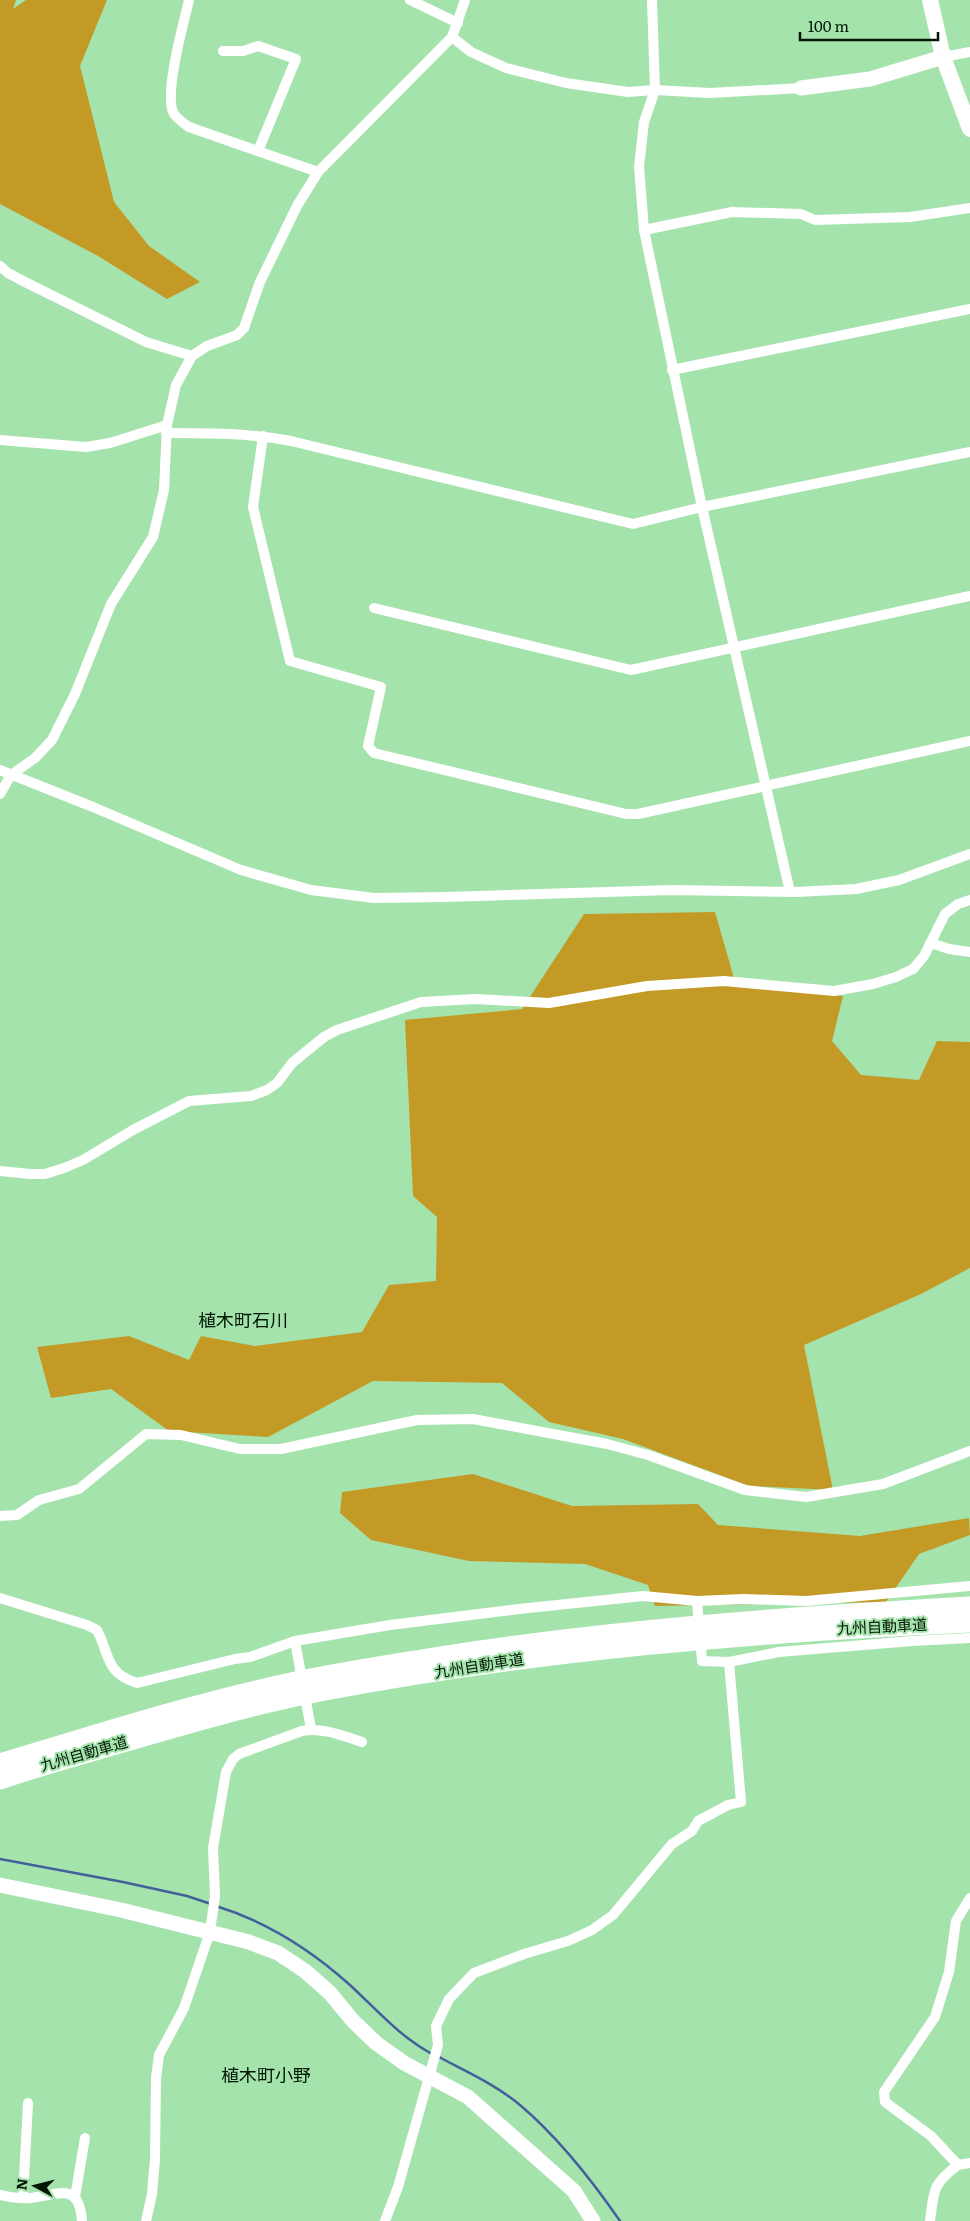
<svg xmlns="http://www.w3.org/2000/svg" width="970" height="2221" viewBox="0 0 970 2221" font-family="Literata,'Noto Sans JP',serif">
<style>
.green{fill:#c39a25}
.lines{fill:none;stroke-linecap:round;stroke-linejoin:round}
.stream{stroke:#43609d;stroke-width:2.5}
.street{stroke:#fff;stroke-width:10}
.secondary{stroke:#fff;stroke-width:15}
.primary{stroke:#fff;stroke-width:16}
.highway{stroke:#fff;stroke-width:19}
.labels{text-anchor:middle;stroke-width:4;stroke-linejoin:round;paint-order:stroke}
.street-label{font-size:15px;fill:#011704;stroke:#a5e3ac}
.quarter-label{font-size:18px;fill:#011704;stroke:#a5e3ac}
</style>
<rect width="100%" height="100%" fill="#a5e3ac"/>
<g class="green">
<polygon points="0,0 16,0 13,9 26,0 107,0 80,66 114,202 149,246 200,282 167,299 98,256 0,204"/>
<polygon points="715,912 736,985 843,996 832,1041 861,1075 919,1080 937,1041 970,1042 970,1268 921,1294 804,1345 833,1490 749,1486 623,1439 549,1422 502,1383 373,1381 268,1437 169,1431 111,1389 51,1398 37,1347 129,1336 189,1360 201,1336 255,1346 362,1332 389,1285 436,1281 437,1217 413,1196 405,1020 522,1009 584,914"/>
<polygon points="473,1474 572,1506 698,1504 718,1525 860,1536 969,1518 970,1535 919,1554 886,1602 655,1606 648,1585 585,1564 469,1561 371,1540 340,1513 342,1492"/>
</g>
<g class="lines">
<g class="stream">
<polyline points="0,1859 123,1882 187,1896 211,1904"/>
<path d="M216,1906C268,1922 310,1949 350,1985C377,2010 399,2036 432,2054"/>
<path d="M437,2056C465,2071 495,2084 520,2105C559,2138 591,2179 620,2221"/>
</g>
<g class="street">
<path d="M189,0C184,22 163,96 174,114C178,119 183,123 189,127L318,172"/>
<polyline points="410,0 458,23"/>
<polyline points="652,0 655,90 644,122 639,167 644,230 702,507 790,892"/>
<polyline points="452,37 471,52 506,68 566,83 628,92 655,90 710,93 801,88"/>
<polyline points="223,51 243,51 258,46 296,59 258,151"/>
<polyline points="943,57 970,52"/>
<polyline points="644,230 732,212 801,214 815,220 910,217 970,208"/>
<polyline points="0,266 8,273 25,282 146,342 192,356"/>
<polyline points="672,370 970,309"/>
<path d="M166,433C208,433 249,433 291,441L633,524L702,507L970,452"/>
<polyline points="263,436 253,507 290,661 381,687 368,746 374,753 626,814 638,814 970,741"/>
<polyline points="0,440 86,447 110,443 167,425"/>
<polyline points="374,608 631,670 970,596"/>
<polyline points="0,770 93,807 241,870 311,890 374,898 445,897 672,890 796,892 856,889 899,880 970,854"/>
<polyline points="0,794 11,775 35,758 52,740 75,694 111,604 153,537 164,490 167,425 176,385 192,356 207,346 237,335 244,328 260,282 297,206 318,172 452,37 465,0"/>
<polyline points="931,943 949,949 970,952"/>
<polyline points="0,1171 30,1174 45,1174 64,1168 83,1160 133,1130 189,1101 251,1096 267,1090 277,1083 292,1063 324,1037 337,1030 421,1002 475,999 549,1003 647,986 724,981 834,991 873,984 896,977 913,969 924,956 945,914 958,904 970,900"/>
<polyline points="0,1516 17,1515 39,1500 79,1489 146,1434 181,1435 240,1449 281,1449 417,1420 473,1419 607,1444 648,1455 745,1490 806,1497 883,1484 970,1451"/>
<path d="M0,1598L87,1625L97,1630C110,1655 105,1673 137,1683L235,1659L250,1657L295,1641L390,1625L519,1609L643,1596L697,1601L743,1599L806,1601L970,1586"/>
<polyline points="697,1601 702,1661 729,1662 779,1652 912,1641 970,1638"/>
<polyline points="295,1641 311,1729"/>
<polyline points="970,1898 956,1921 949,1972 935,2017 884,2092 885,2102 931,2136 958,2165 970,2163"/>
<path d="M0,2195C9,2197 22,2199 31,2198C60,2194 79,2182 82,2221"/>
<polyline points="23,2197 28,2103"/>
<polyline points="75,2197 85,2138"/>
<path d="M146,2221L152,2194L155,2159L156,2078L159,2055L184,2008L210,1932L215,1896L213,1848L226,1772L233,1759L239,1754L302,1731C322,1727 343,1736 362,1742"/>
<polyline points="385,2221 398,2187 438,2045 436,2026 449,1999 474,1973 524,1954 568,1941 592,1930 613,1915 672,1844 692,1831 698,1821 728,1805 741,1802 729,1662"/>
<path d="M930,2221C934,2191 932,2184 958,2165"/>
</g>
<g class="secondary">
<polyline points="801,88 870,79 943,57"/>
<polyline points="0,1885 121,1910 249,1942 278,1953 305,1971 330,1993 353,2021 376,2043 404,2063 468,2097 574,2191 593,2221"/>
</g>
<polyline class="primary" points="930,0 943,57 970,129"/>
<g class="highway">
<path d="M0,1763C96,1734 193,1703 291,1682C338,1672 385,1665 433,1657C611,1629 790,1616 970,1606"/>
<path d="M0,1780C41,1766 82,1755 123,1743C188,1724 254,1705 320,1692C535,1651 752,1633 970,1623"/>
</g>
</g>
<g class="labels">
<g class="street-label">
<text transform="translate(882 1627) rotate(-3)" y="5">九州自動車道</text>
<text transform="translate(479 1666) rotate(-9)" y="5">九州自動車道</text>
<text transform="translate(84 1754) rotate(-16)" y="5">九州自動車道</text>
</g>
<g class="quarter-label">
<text x="243" y="1327">植木町石川</text>
<text x="266" y="2082">植木町小野</text>
</g>
</g>
<g transform="translate(35 2186) rotate(277)" stroke="#a5e3ac" stroke-width="4" paint-order="stroke">
<path d="M0-4L9 19L0 12L-9 19Z" fill="#011704"/>
<text y="-8" font-size="14" font-weight="bold" text-anchor="middle" fill="#011704">N</text>
</g>
<path d="M800 32v8h138v-8" fill="none" stroke="#011704" stroke-width="2.5"/>
<text x="808" y="32" font-size="15" fill="#011704" stroke="#a5e3ac" stroke-width="4" paint-order="stroke">100 m</text>
</svg>
